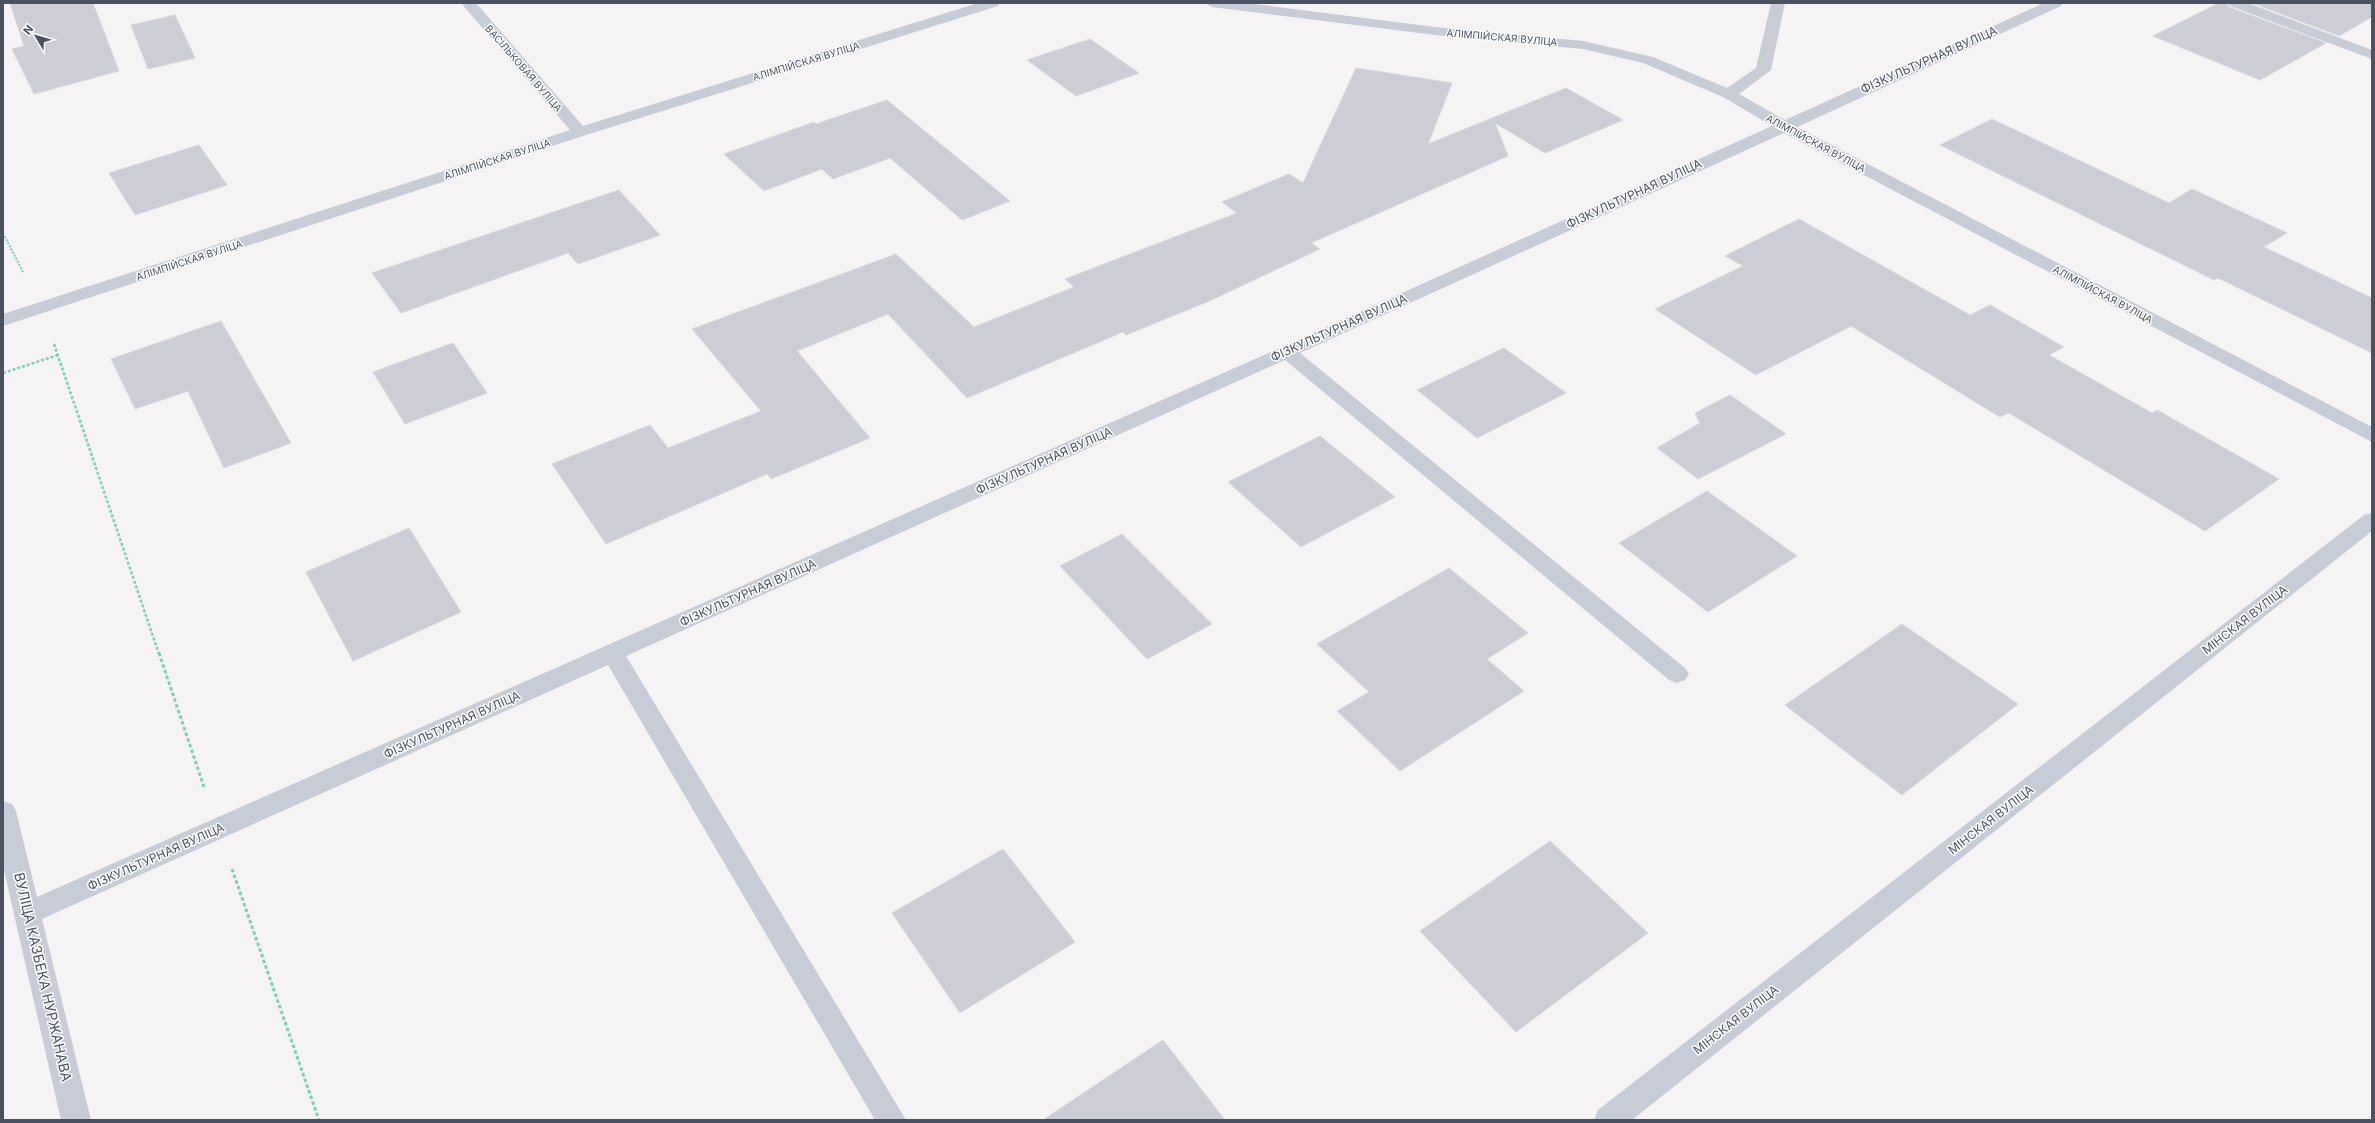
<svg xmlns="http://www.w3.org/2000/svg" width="2375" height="1123" viewBox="0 0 2375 1123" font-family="Inter,sans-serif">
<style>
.building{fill:#cdced5;stroke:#d7d8de}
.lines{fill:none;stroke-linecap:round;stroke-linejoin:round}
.path-far2{stroke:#7bcfb6;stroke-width:2;stroke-dasharray:2 1.5;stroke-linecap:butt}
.path-far1{stroke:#7bcfb6;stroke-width:2.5;stroke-dasharray:3 2;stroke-linecap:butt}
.path{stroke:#7bcfb6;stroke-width:3;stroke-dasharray:3.5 2.5;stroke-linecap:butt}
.minor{fill:#c7ccd7;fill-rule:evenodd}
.labels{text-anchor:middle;stroke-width:3;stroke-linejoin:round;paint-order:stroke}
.far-street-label{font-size:10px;fill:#4a5261;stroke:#fff}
.street-label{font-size:12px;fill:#4a5261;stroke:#fff}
.near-street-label{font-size:14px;fill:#4a5261;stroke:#fff}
</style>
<rect width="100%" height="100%" fill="#f5f3f3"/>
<g class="building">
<polygon points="10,3 93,3 119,71 34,94 12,49 24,46"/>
<polygon points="2219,3 2227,3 2229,7 2326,43 2260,80 2153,36"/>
<polygon points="2252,3 2372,3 2372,17 2339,36"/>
<polygon points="175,15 195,58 148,69 131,25"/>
<polygon points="1090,39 1139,73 1076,96 1027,60"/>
<polygon points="1356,68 1452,83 1428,144 1566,88 1623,120 1545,153 1495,123 1508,156 1311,243 1320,249 1207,302 1126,335 1123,332 967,398 888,314 797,351 870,438 771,479 767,474 606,544 552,464 650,425 668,448 761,411 692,329 896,254 974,327 1074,287 1065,279 1237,213 1222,202 1289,174 1303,183"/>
<polygon points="887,100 1010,201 962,220 890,158 833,179 822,169 764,191 724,154 814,122 816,124"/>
<polygon points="1992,119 2169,203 2192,189 2287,233 2264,247 2372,298 2372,353 2218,278 2214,280 1940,145"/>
<polygon points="199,145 227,185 135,215 109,173"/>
<polygon points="619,190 660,235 578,264 568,253 401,313 372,273"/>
<polygon points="1799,219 1970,315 1990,305 2064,347 2049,355 2152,413 2157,410 2279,479 2205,531 2009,413 2000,417 1851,326 1756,375 1655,309 1743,266 1725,256"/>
<polygon points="221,321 291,443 224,468 188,391 135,409 111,359"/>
<polygon points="453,343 487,393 405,424 373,372"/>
<polygon points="1504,348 1566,393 1477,438 1417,390"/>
<polygon points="1730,395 1786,434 1698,479 1657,448 1700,423 1695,413"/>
<polygon points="1320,436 1395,497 1301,547 1228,482"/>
<polygon points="1707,491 1797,556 1708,612 1619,543"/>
<polygon points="409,528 461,612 353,661 306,572"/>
<polygon points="1122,534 1212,624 1147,659 1060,566"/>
<polygon points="1449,568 1528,633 1487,659 1524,691 1400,771 1337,711 1369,692 1317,644"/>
<polygon points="1902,624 2018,704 1902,795 1785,705"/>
<polygon points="1550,841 1648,933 1516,1032 1420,931"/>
<polygon points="1003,849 1075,942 960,1013 892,913"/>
<polygon points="1163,1040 1225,1120 1043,1120"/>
</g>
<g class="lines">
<polyline class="path-far2" points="3,233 23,272"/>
<g class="path-far1">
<polyline points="54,344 159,654"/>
<polyline points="3,373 58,355"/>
</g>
<g class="path">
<polyline points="159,653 204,787"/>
<polyline points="232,869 319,1120"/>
</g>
<g class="minor">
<polygon points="461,3 476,3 583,126 978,3 1000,3 998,6 586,135 3,326 3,314 570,130"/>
<polygon points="1205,3 1246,3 1435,27 1583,41 1653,57 1727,88 1756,68 1771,3 1785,3 1771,70 1739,94 1785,120 2044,3 2063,3 2061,6 1797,127 2372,427 2372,442 1784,133 1300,353 1685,668 1689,674 1685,680 1677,683 1669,680 1285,360 626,656 906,1120 875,1120 608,665 42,919 91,1120 61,1120 3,866 3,801 12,804 16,811 37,897 1280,348 1772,126 1723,97 1643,63 1583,49 1435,35 1212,7"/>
<polygon points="2228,3 2248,3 2372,50 2372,59 2230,6"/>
<polygon points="2372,513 2372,531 1632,1120 1594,1120 1598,1110 2364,515"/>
</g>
</g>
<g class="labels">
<g class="far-street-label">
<text transform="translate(1502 37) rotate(5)" y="4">АЛІМПІЙСКАЯ ВУЛІЦА</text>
<text transform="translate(806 61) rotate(-17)" y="4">АЛІМПІЙСКАЯ ВУЛІЦА</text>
<text transform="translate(524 68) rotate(49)" y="4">ВАСІЛЬКОВАЯ ВУЛІЦА</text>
<text transform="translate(1816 143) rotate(28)" y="4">АЛІМПІЙСКАЯ ВУЛІЦА</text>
<text transform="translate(497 159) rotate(-18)" y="4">АЛІМПІЙСКАЯ ВУЛІЦА</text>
<text transform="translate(189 260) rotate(-18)" y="4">АЛІМПІЙСКАЯ ВУЛІЦА</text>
<text transform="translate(2103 294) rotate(28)" y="4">АЛІМПІЙСКАЯ ВУЛІЦА</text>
</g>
<g class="street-label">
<text transform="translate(1929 60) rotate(-24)" y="4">ФІЗКУЛЬТУРНАЯ ВУЛІЦА</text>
<text transform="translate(1634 194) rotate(-25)" y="4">ФІЗКУЛЬТУРНАЯ ВУЛІЦА</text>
<text transform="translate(1339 328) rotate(-24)" y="4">ФІЗКУЛЬТУРНАЯ ВУЛІЦА</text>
<text transform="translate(1044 461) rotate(-24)" y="4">ФІЗКУЛЬТУРНАЯ ВУЛІЦА</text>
<text transform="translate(748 593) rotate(-24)" y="4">ФІЗКУЛЬТУРНАЯ ВУЛІЦА</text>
<text transform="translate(2245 620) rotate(-38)" y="4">МІНСКАЯ ВУЛІЦА</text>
<text transform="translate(452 725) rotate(-24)" y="4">ФІЗКУЛЬТУРНАЯ ВУЛІЦА</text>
<text transform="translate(1991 820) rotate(-38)" y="4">МІНСКАЯ ВУЛІЦА</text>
<text transform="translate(156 857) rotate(-24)" y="4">ФІЗКУЛЬТУРНАЯ ВУЛІЦА</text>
<text transform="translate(1736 1020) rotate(-38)" y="4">МІНСКАЯ ВУЛІЦА</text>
</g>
<g class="near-street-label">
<text transform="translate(43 977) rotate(77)" y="5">ВУЛІЦА КАЗБЕКА НУРЖАНАВА</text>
</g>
</g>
<rect width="2375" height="1123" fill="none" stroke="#4a5261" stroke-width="8"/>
<g transform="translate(36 36) rotate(308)" stroke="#ffffff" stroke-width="3" paint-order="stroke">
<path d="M0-3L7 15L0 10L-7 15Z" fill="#4a5261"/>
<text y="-6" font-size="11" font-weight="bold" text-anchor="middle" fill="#4a5261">N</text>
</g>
</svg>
